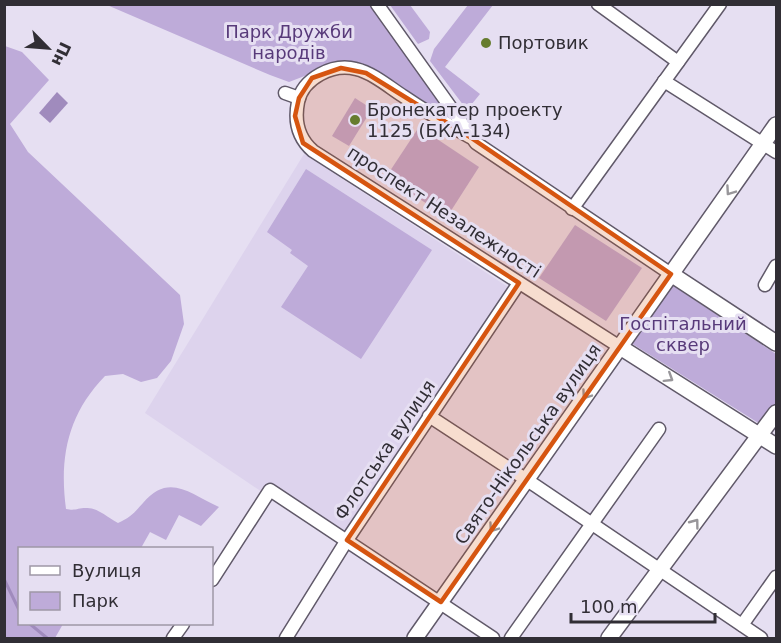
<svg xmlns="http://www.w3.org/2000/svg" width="781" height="643" viewBox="0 0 781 643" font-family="'DejaVu Sans',sans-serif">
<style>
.built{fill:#ddd3ed}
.green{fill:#beabd9}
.water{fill:#a08bbd}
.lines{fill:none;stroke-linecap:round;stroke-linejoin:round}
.stream{stroke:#a08bbd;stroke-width:3}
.minor-casing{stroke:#605969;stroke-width:15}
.major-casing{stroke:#605969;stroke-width:18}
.minor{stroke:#fff;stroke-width:12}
.major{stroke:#fff;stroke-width:15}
.oneway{stroke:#98969a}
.marked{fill:#d65510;fill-opacity:0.2;stroke:#d65510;stroke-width:4.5;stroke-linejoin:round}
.poi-dot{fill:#667c2e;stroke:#e6dff2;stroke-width:2}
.labels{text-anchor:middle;stroke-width:6;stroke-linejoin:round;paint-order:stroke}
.park-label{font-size:18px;fill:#583a7a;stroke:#e6dff2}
.poi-label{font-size:18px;fill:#312e35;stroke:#e6dff2;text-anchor:start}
.street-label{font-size:18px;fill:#312e35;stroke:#e6dff2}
</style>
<rect width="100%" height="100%" fill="#e6dff2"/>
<polygon class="built" points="304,154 508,287 506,293 348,531 342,532 270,483 262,492 145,413"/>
<g class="green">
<polygon points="107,5 372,5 448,114 445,115 379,72 361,63 341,62 289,82 270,75"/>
<polygon points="390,5 410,5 430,32 429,39 418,44"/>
<polygon points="468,5 493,5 445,67 480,94 467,110 430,61 434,49"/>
<path d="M5,46L22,52L49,80L10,124L28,152L180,295L184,324L171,361L157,378L141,382L123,374L105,376C68,414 59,457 66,509C76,511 77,508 86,508C97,507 108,518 118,523C131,517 133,514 143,503C169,472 190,494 219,507L201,526L179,515L166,540L150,532L141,548H20V624H63L55,638H5Z"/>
<polygon points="355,98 372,109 349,146 332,136"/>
<polygon points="419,127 479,167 447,217 386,177"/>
<polygon points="306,169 432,250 361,359 281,307 308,266 290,253 292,250 267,232"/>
<polygon points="575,225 642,268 606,321 539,278"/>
<polygon points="672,285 776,354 776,405 763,423 760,424 631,343"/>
</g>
<polygon class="water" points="57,92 68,103 50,123 39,113"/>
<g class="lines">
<g class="stream">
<polyline points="4,579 20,612"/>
<polyline points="30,624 47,638"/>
</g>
<defs>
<g id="minor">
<polyline points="377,4 476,143 671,274"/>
<polyline points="598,4 678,62"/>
<polyline points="664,81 776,152"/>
<polyline points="285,93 299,98"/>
<path d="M470,137C447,124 425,111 403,96C389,87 373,73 356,69C333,63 303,78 298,102C294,122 298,138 313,151L620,347"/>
<polyline points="572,209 720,4"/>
<polyline points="765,285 776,266"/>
<polyline points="429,416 536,486 761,638"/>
<polyline points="212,580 270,490 493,638"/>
<polyline points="742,625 776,577"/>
<polyline points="173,638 183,624"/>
<polyline points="286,638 347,540 519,283"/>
<polyline points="511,638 659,429"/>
</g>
<g id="major">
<polyline points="671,274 776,343"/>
<polyline points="620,347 776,446"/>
<polyline points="415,638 776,125"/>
<polyline points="609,638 776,413"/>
</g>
</defs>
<use href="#minor" class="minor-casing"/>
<use href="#major" class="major-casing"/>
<use href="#minor" class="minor"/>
<use href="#major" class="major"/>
</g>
<defs><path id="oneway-chevron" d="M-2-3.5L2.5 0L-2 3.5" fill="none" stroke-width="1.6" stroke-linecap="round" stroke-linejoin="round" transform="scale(1.5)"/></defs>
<g class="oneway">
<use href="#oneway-chevron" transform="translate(730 191) rotate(125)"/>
<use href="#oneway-chevron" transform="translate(669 378) rotate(32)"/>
<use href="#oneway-chevron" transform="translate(586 395) rotate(125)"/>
<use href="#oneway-chevron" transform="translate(695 523) rotate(-53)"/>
<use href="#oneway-chevron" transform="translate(493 528) rotate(125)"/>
</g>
<path class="marked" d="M341,68L366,73L470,137L671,274L441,602L347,540L519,283L303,143L295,116L299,98L312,78Z"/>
<g class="poi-dot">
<circle cx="486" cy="43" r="6"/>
<circle cx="355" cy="120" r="6"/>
</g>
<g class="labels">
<g class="park-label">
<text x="289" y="38">Парк Дружби<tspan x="289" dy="21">народів</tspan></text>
<text x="683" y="330">Госпітальний<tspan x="683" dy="21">сквер</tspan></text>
</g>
<g class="poi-label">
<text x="498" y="49">Портовик</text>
<text x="367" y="116">Бронекатер проекту<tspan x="367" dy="21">1125 (БКА-134)</tspan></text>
</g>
<g class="street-label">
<text transform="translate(444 212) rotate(33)" y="6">проспект Незалежності</text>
<text transform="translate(528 444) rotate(-55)" y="6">Свято-Нікольська вулиця</text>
<text transform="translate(385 450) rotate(-56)" y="6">Флотська вулиця</text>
</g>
</g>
<rect width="781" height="643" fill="none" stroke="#312e35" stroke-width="12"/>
<rect x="18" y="547" width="195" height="78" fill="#e6dff2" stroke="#9e98a6" stroke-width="1.5"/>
<rect x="30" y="566" width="30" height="9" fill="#ffffff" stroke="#9e98a6" stroke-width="1.5"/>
<text x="72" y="577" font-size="18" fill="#312e35">Вулиця</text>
<rect x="30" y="592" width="30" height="18" fill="#beabd9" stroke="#9e98a6" stroke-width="1.5"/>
<text x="72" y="607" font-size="18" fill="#312e35">Парк</text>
<g transform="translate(48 48) rotate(115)" stroke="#e6dff2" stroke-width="4.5" paint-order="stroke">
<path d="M0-4.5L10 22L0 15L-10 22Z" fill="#312e35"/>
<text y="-9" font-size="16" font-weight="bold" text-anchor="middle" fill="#312e35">Пн</text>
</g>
<path d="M571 613v9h144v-9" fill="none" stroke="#312e35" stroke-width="3"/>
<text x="580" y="613" font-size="18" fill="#312e35" stroke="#e6dff2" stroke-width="4.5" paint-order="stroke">100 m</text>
</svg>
